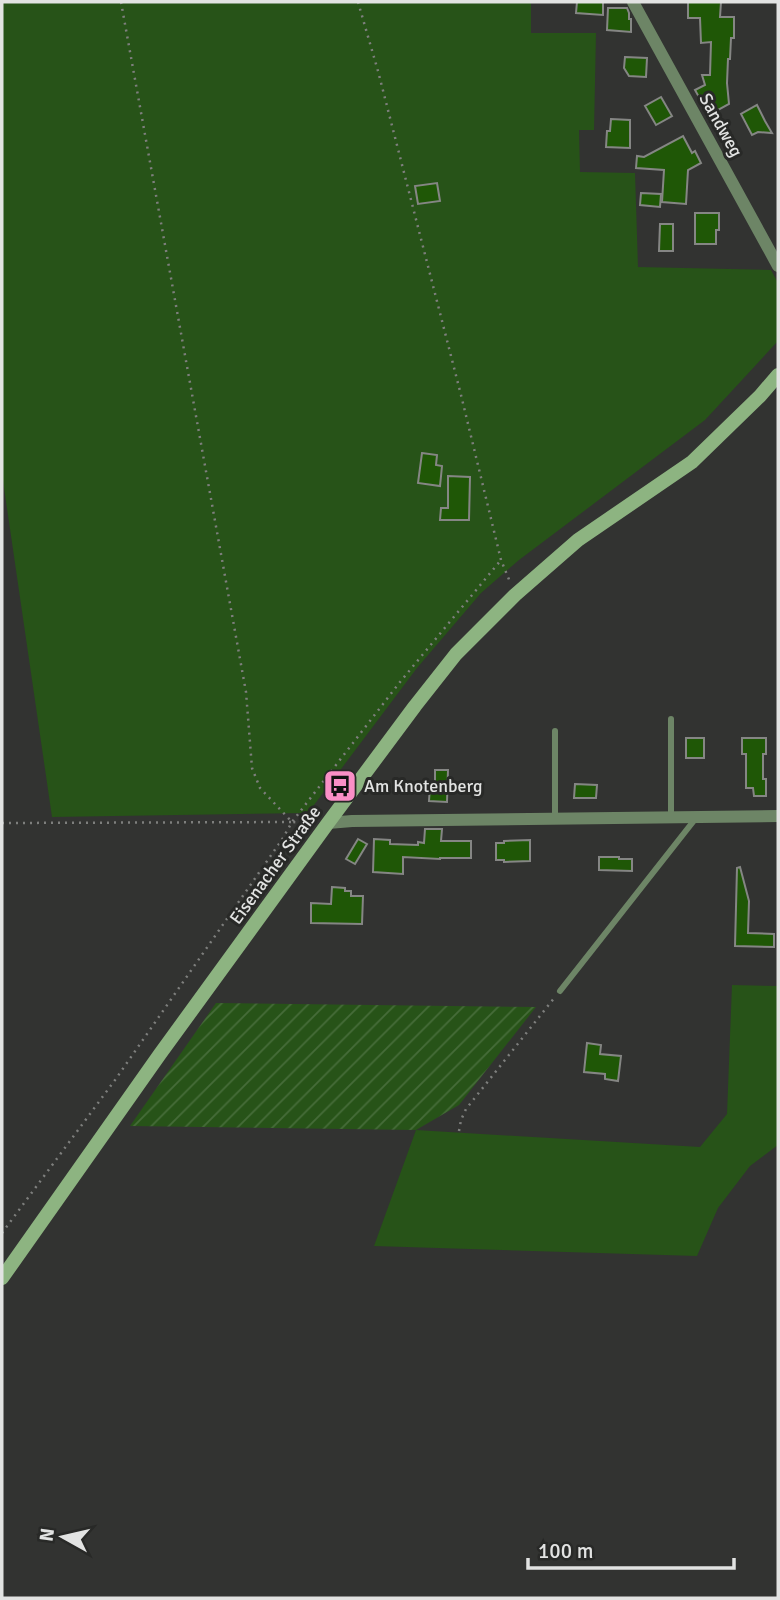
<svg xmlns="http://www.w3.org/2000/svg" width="780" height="1600" viewBox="0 0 780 1600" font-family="Signika,sans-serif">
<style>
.grass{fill:#275318}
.garden{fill:url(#garden-furrows)}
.building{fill:#1f5706;stroke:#858684;stroke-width:2}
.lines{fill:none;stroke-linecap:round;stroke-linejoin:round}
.path{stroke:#7e7f7d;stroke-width:2.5;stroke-dasharray:2 5;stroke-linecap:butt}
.lane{stroke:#6d8566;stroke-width:6}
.street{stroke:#6d8566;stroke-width:12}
.secondary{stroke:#8db481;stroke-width:14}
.labels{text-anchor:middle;stroke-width:6;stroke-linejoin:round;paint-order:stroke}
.street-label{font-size:18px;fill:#e2e3e2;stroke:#282927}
.poi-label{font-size:18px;fill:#e2e3e2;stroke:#282927;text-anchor:start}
</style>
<defs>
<pattern id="garden-furrows" width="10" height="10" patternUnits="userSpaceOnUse" patternTransform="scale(1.75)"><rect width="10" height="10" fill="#275318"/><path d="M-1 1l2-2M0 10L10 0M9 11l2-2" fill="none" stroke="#466c39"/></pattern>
</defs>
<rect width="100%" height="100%" fill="#323331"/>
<g class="grass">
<polygon points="2,2 531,2 531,33 596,33 594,130 579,130 580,172 635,173 638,267 771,270 778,283 778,341 705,420 519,560 481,593 417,668 308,813 52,817 2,474"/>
<polygon points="732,985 778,986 778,1145 750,1166 718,1208 697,1256 374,1246 416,1130 700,1147 727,1114"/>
</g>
<polygon class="garden" points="216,1003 536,1007 459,1105 416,1130 130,1126"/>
<g class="building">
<polygon points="577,2 603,2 603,15 576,13"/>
<polygon points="688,2 721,2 720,17 734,17 734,38 731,38 730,59 728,59 727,83 729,104 709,115 695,90 705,85 702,75 710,75 711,42 701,43 700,18 688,18"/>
<polygon points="608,8 627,8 629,13 629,19 631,19 631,32 607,30"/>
<polygon points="625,57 647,58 646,77 629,76 624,68"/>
<polygon points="661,97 672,116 656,125 645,106"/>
<polygon points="757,105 765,121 772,133 758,132 752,135 741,114"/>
<polygon points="611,119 630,120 630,148 606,147 607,131 610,131"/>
<polygon points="683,136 692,153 695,151 701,163 688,170 686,204 662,202 664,170 636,168 637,156 644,157"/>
<polygon points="437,183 440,201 418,204 415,186"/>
<polygon points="641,193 661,194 660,207 640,205"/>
<polygon points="695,213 719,213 719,230 716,230 716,244 695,244"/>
<polygon points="660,224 673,224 673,251 659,251"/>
<polygon points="422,453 437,455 436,465 442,466 440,486 418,483"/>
<polygon points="448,476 470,477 469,520 440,520 441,508 448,508"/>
<rect x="686" y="738" width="18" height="20"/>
<polygon points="742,738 766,738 766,754 763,754 763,779 766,779 766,796 754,796 753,788 746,788 746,754 742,754"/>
<polygon points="435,770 448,770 447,802 429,801 430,786 435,786"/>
<polygon points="575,784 597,785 596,798 574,798"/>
<polygon points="425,829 442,829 441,841 471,841 471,858 440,858 440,859 403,857 403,874 373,872 374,839 390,840 390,844 418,845 418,842 424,843"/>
<polygon points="358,839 367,844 355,864 346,859"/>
<polygon points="530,840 530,861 504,862 504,860 496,860 496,843 504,843 504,841"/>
<polygon points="599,857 619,857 619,859 632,859 632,871 599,870"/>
<polygon points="740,867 749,901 748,933 774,934 774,947 735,946 737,868"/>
<polygon points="332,887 345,888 345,891 351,891 351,896 363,896 362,924 311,923 311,903 331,904"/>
<polygon points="587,1043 601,1045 600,1054 621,1056 618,1081 605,1079 605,1074 584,1072"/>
</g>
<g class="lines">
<g class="path">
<polyline points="121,2 246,692 252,768 260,788 292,822 310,823"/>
<polyline points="358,2 378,71 461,395 501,560 510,582"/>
<polyline points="2,823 292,822"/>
<polyline points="459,1131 461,1120 466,1109 555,997"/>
<polyline points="2,1233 115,1080 283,838 292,822 400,682 501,560"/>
</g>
<g class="lane">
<polyline points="671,816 671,719"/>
<polyline points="555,818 555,731"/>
<polyline points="560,991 696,818"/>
</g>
<g class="street">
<polyline points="633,2 778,266"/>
<path d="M328,823L352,821C494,819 636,817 778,816"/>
</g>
<polyline class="secondary" points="2,1278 160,1054 328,823 415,706 456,654 515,595 578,540 692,462 760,396 778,375"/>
</g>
<defs>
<symbol id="bus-square" viewBox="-11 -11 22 22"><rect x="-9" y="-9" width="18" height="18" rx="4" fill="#fa8fc6" stroke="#282927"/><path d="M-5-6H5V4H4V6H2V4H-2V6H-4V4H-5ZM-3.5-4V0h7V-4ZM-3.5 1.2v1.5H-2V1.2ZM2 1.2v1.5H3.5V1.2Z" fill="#111"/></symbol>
</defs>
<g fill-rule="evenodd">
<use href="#bus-square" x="321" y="767" width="38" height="38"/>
</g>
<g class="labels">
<g class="street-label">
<text transform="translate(721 125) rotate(61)" y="6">Sandweg</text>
<text transform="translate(275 865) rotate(-54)" y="6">Eisenacher Straße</text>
</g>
<g class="poi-label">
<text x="364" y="792">Am Knotenberg</text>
</g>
</g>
<rect width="780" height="1600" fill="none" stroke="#e2e3e2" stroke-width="7"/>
<g transform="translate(63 1537) rotate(278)" stroke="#282927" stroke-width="5" paint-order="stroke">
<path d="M0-5L12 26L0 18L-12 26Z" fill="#e2e3e2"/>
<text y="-10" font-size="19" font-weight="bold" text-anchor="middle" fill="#e2e3e2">N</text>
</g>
<path d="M528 1558v10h206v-10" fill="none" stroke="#e2e3e2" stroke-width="3.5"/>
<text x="538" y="1558" font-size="21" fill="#e2e3e2" stroke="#282927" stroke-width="5" paint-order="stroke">100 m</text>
</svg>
